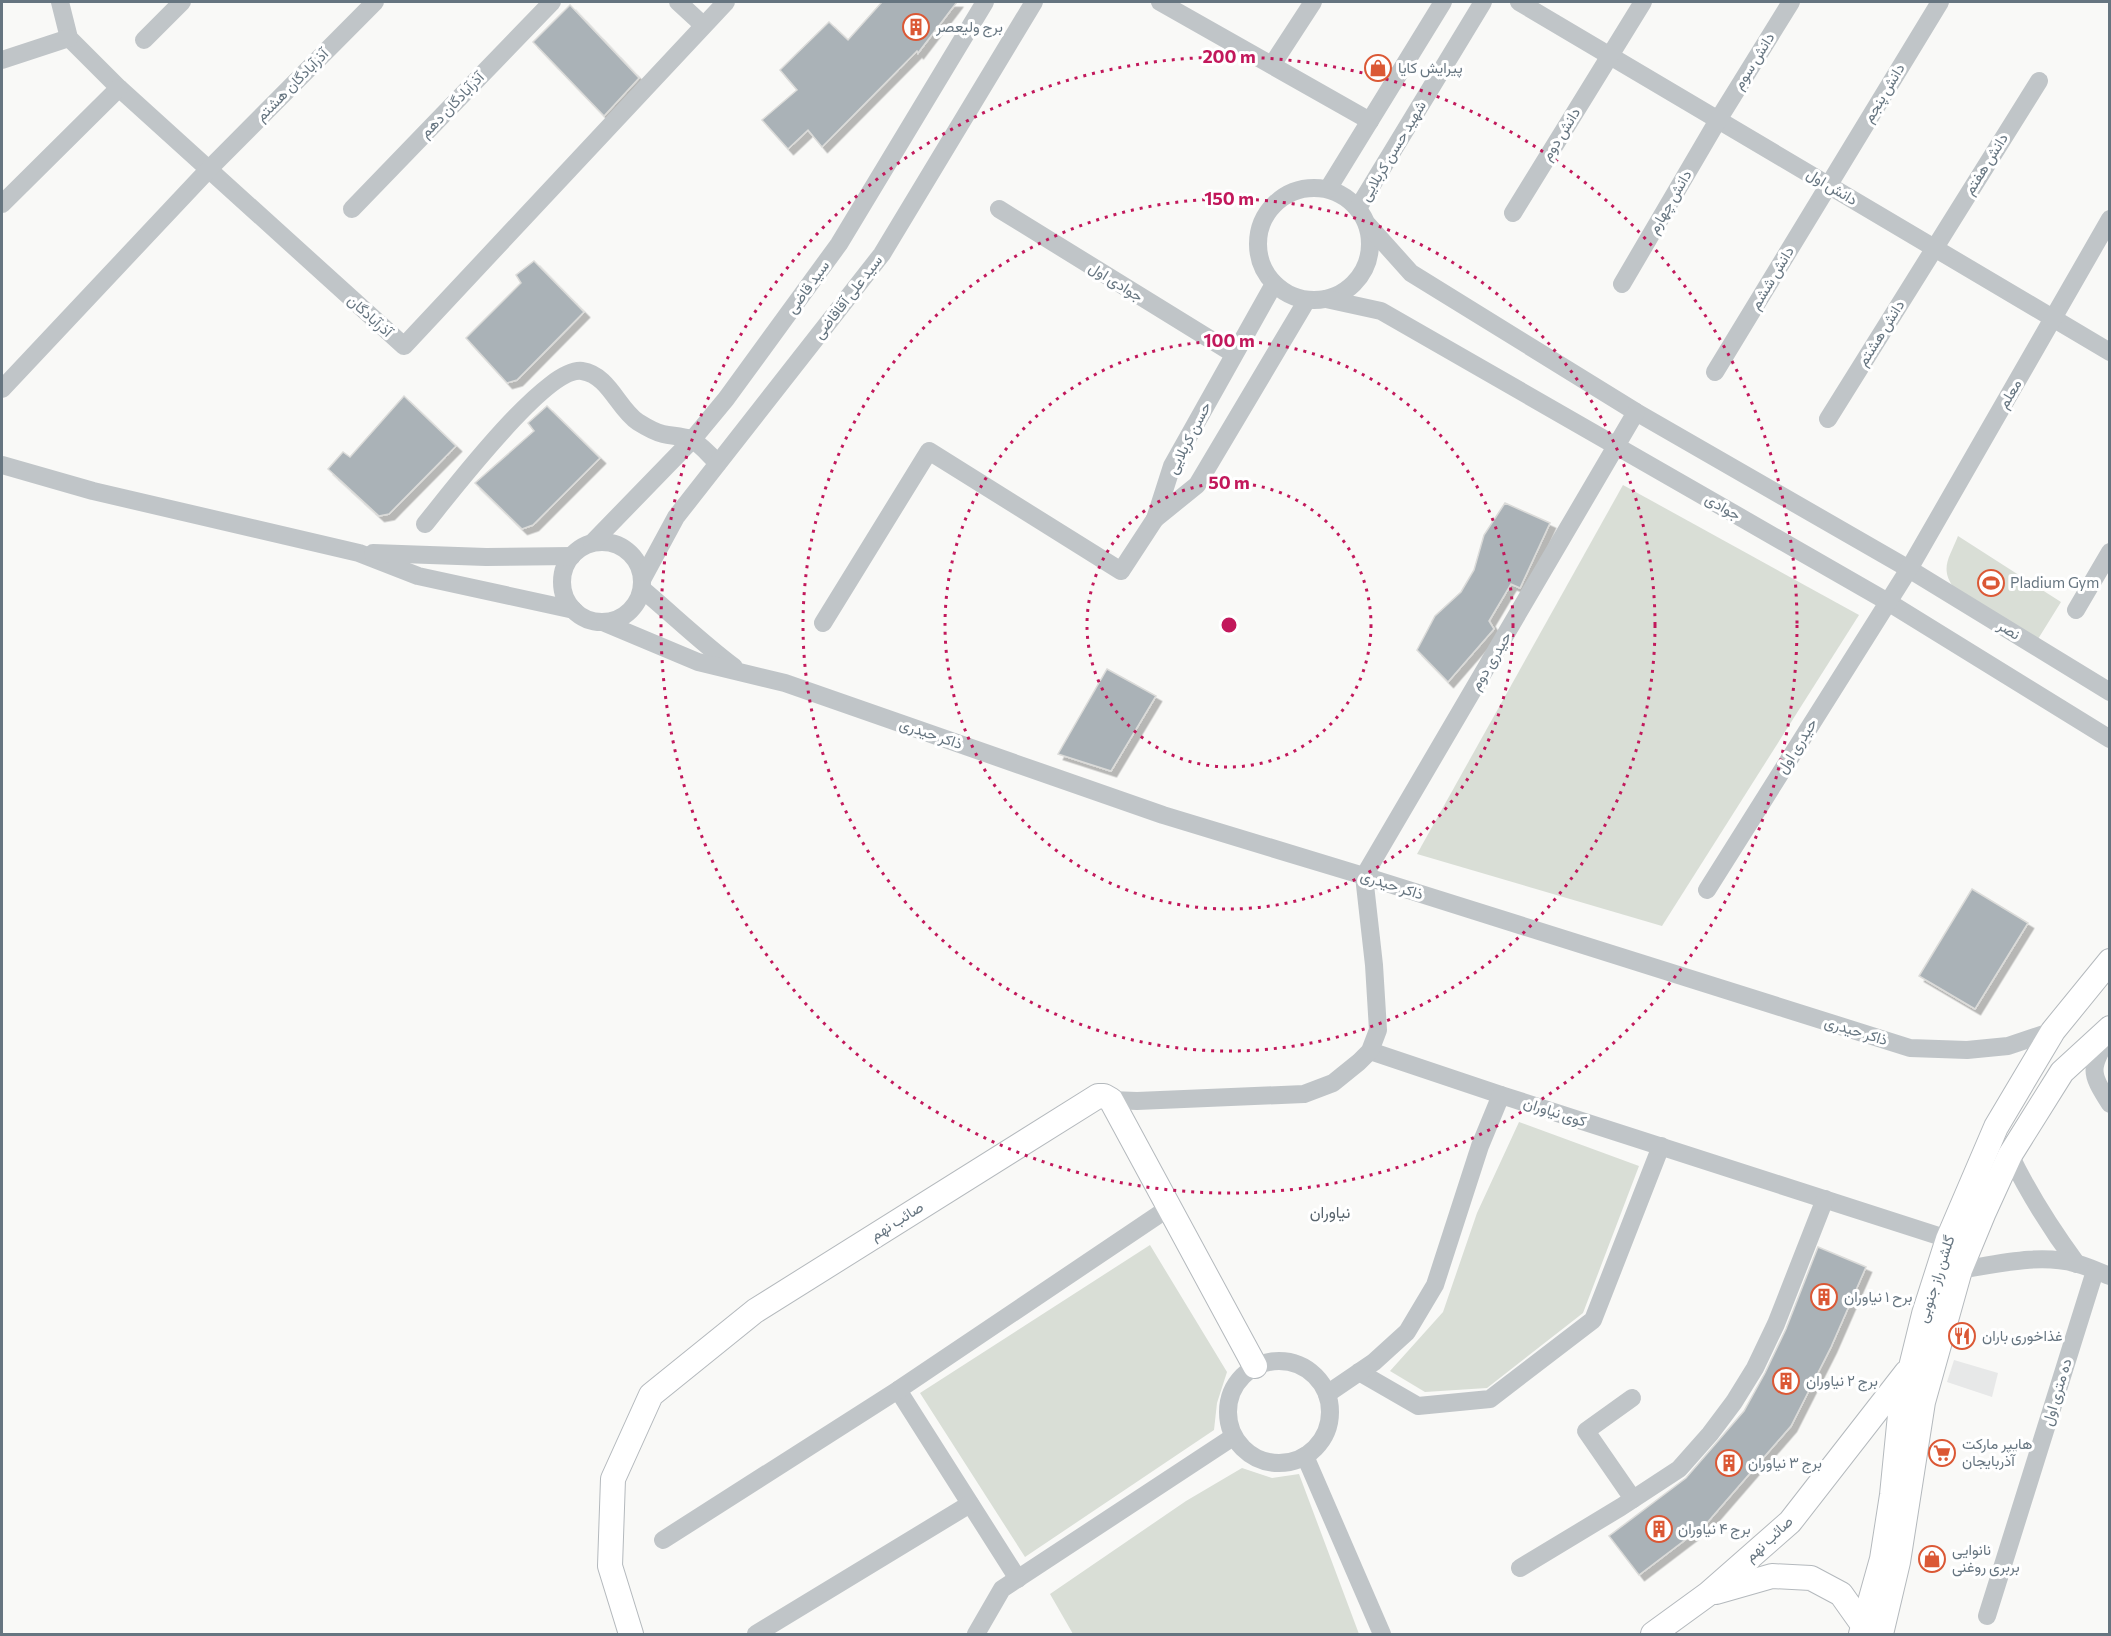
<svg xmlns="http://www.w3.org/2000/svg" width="2111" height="1636" viewBox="0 0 2111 1636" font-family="Commissioner,Vazirmatn,sans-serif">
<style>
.built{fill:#e7e8e8}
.green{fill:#d9ded6}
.building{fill:#aab2b7;stroke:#dbdbd9;stroke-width:1.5;filter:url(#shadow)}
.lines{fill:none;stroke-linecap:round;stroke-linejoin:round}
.major-casing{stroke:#b4b9bd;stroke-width:26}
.minor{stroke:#c0c5c8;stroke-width:18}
.major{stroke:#fff;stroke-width:24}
.ring{fill:none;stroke:#c2185b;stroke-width:3;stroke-dasharray:3 6}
.labels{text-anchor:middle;stroke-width:6;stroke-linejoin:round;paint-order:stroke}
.poi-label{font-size:15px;fill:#667580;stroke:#fff;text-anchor:start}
.street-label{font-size:15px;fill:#667580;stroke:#fff}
.neighbourhood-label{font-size:16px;fill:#57636c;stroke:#fff}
.centre{fill:#c2185b;stroke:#fff;stroke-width:3}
.ring-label{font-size:18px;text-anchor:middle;font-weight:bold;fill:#c2185b;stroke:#fff;stroke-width:6;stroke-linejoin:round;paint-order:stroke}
</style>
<defs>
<filter id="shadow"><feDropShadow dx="5.5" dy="5.5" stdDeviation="0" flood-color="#0004"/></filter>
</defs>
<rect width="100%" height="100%" fill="#f9f9f7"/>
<polygon class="built" points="1954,1360 1998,1373 1992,1397 1947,1382"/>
<g class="green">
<polygon points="1623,485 1859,615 1662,926 1417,854"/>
<path d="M1958,536L2061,602L2038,639L1954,588C1939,568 1950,557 1958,536Z"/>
<polygon points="1519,1122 1639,1166 1583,1313 1487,1388 1425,1392 1390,1371 1443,1312 1477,1213"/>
<polygon points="1150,1245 1227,1372 1217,1403 1214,1430 1025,1557 920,1393"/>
<polygon points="1242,1468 1272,1478 1299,1474 1359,1634 1073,1634 1050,1594 1186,1501"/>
</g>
<g class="building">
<polygon points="882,2 957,2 918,53 917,51 822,147 808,130 788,149 762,120 797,90 780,70 829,22 848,40"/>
<polygon points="570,5 639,78 604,116 533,42"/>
<polygon points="534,261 584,312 517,380 507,383 466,338 521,283 516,275"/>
<polygon points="404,396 456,446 389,514 379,516 328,469 343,452 350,457"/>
<polygon points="547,406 600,458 533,525 522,529 475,483 534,431 528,423"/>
<polygon points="1505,503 1550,523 1520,588 1511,584 1489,621 1494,629 1448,682 1417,650 1435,616 1461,592 1474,570 1484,535"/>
<polygon points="1107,669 1156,696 1111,771 1058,754"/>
<polygon points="1972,889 2028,923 1975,1009 1919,976"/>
<polygon points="1818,1247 1866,1267 1831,1347 1791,1426 1706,1524 1639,1575 1609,1536 1686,1478 1744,1411 1765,1373 1786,1329"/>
</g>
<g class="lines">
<defs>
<g id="major">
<polyline points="1716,1592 1772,1576 1811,1578 1841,1594 1863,1625"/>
<polyline points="631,1634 610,1566 613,1479 651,1395 755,1311 1098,1096 1104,1096 1111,1100 1255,1366"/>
<polyline points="1653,1634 1708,1594 1790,1522 1906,1373"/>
<polyline points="1861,1634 1882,1559 1892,1495 1900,1415 1911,1367 1924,1314 1948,1239 1996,1127 2053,1031 2110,961"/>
<polyline points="1881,1634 1898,1562 1923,1402 1960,1270 1984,1212 2010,1155 2062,1072 2110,1028"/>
</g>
</defs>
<use href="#major" class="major-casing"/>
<g class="minor">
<polyline points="60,2 69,38 119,88 404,346 726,2"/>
<polyline points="678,2 703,25"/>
<polyline points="1160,2 1370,121"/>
<polyline points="1519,2 2110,352"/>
<polyline points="144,40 182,2"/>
<polyline points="2,60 69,38"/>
<polyline points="1272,65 1313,2"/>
<circle cx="1314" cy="244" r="56"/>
<polyline points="1328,189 1443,2"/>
<polyline points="2,204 119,88"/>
<polyline points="1358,208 1483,2"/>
<polyline points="352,209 552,2"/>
<polyline points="999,209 1234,354"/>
<polyline points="1513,213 1643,2"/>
<polyline points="1368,225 1411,273 1636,412 1909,569 2110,692"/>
<polyline points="1274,284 1172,466 1155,519 1197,485 1307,300"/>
<polyline points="1622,284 1718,120 1791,2"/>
<polyline points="1326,299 1381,311 1888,602 2110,739"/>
<polyline points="1715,372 1940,2"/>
<polyline points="2,389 209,169 375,2"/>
<polyline points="1828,419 2039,81"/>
<polyline points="2,465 93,491 359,553 418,576 574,610"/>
<path d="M425,524C448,496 546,366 582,371C609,375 618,409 638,422C646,427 654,432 663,434C672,436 681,436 690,439C700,443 709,455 718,463"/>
<circle cx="602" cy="582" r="40"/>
<polyline points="592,543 692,440 726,399 839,244 985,2"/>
<polyline points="373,553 486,557 572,556"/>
<polyline points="643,578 676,517 882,254 1034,2"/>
<path d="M642,589C673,615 702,643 734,667"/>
<polyline points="2076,610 2110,552"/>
<polyline points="605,623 698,662 785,683 1163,815 1364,876 1910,1048 1967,1050 2008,1046 2053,1031"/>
<polyline points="823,623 929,451 1121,571 1155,519"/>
<polyline points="1707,890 1909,569 2110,219"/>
<path d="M2109,1036C2090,1069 2089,1071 2110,1104"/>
<polyline points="1370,1051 1501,1095"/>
<polyline points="1111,1100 1137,1101 1304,1094 1333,1083 1359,1062 1370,1051 1378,1030 1374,965 1364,876 1636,412"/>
<path d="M2010,1155C2029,1194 2051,1229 2077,1264"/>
<path d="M1960,1270C1998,1264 2041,1253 2078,1264C2089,1267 2099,1272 2110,1276"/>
<circle cx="1279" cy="1412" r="51"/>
<polyline points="1359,1372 1418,1406 1490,1399 1593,1320 1661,1146"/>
<polyline points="898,1390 1018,1579"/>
<polyline points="1327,1394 1374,1362 1407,1332 1435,1285 1480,1146 1501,1095 1948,1239"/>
<polyline points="1632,1398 1586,1431 1633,1499"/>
<polyline points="1305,1456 1382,1634"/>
<polyline points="663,1540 898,1390 1170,1207"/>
<polyline points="1520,1568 1621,1507 1679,1469 1710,1434 1734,1402 1755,1368 1776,1324 1825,1199"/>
<polyline points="1987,1616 2095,1271"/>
<polyline points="756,1634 970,1504"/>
<polyline points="976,1634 1002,1589 1233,1437"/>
</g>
<use href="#major" class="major"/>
</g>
<g class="ring">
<circle cx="1229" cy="625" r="142"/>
<circle cx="1229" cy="625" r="284"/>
<circle cx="1229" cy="625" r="426"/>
<circle cx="1229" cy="625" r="568"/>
</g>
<defs>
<symbol id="building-ring" viewBox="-11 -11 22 22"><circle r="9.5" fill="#fff" stroke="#db5835" stroke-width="1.5"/><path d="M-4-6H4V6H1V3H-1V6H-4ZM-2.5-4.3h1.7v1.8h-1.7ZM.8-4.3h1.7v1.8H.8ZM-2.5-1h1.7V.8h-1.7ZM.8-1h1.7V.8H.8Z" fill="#db5835"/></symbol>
<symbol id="shop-ring" viewBox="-11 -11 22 22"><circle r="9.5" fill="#fff" stroke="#db5835" stroke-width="1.5"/><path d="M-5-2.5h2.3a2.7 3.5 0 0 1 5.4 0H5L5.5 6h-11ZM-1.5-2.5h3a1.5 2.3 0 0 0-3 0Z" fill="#db5835"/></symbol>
<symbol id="stadium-ring" viewBox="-11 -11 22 22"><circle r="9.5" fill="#fff" stroke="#db5835" stroke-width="1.5"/><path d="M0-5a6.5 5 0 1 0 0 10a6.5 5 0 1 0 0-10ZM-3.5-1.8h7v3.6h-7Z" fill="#db5835"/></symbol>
<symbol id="restaurant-ring" viewBox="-11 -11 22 22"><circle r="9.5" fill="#fff" stroke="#db5835" stroke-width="1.5"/><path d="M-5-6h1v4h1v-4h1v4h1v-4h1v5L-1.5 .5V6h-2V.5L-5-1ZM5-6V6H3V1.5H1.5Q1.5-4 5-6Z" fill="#db5835"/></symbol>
<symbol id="supermarket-ring" viewBox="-11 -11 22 22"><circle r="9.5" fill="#fff" stroke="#db5835" stroke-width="1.5"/><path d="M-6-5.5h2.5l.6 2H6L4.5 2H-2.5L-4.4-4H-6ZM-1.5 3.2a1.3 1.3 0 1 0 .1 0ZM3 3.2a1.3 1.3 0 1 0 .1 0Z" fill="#db5835"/></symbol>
</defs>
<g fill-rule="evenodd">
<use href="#building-ring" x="901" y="12" width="30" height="30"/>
<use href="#shop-ring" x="1363" y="53" width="30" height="30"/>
<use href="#stadium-ring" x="1976" y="568" width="30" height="30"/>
<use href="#building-ring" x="1809" y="1282" width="30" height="30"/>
<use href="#restaurant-ring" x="1947" y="1321" width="30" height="30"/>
<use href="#building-ring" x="1771" y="1366" width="30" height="30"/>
<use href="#supermarket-ring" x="1927" y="1438" width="30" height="30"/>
<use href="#building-ring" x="1714" y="1448" width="30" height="30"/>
<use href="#building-ring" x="1644" y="1514" width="30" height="30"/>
<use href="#shop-ring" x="1917" y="1544" width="30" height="30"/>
</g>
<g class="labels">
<g class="poi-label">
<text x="936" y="32">برج ولیعصر</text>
<text x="1398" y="73">پیرایش کایا</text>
<text x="2010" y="588">Pladium Gym</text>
<text x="1844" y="1302">برح ۱ نیاوران</text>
<text x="1982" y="1341">غذاخوری باران</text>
<text x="1806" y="1386">برج ۲ نیاوران</text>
<text x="1962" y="1449">هایپر مارکت<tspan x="1962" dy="17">آذربایجان</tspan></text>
<text x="1748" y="1468">برج ۳ نیاوران</text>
<text x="1678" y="1534">برج ۴ نیاوران</text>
<text x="1952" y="1555">نانوایی<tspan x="1952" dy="17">بربری روغنی</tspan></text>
</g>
<g class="street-label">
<text transform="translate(1754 61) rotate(-58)" y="5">دانش سوم</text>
<text transform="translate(292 85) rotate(-45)" y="5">آذرآبادگان هشتم</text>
<text transform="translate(1884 93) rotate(-59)" y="5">دانش پنجم</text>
<text transform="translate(452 105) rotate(-46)" y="5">آذرآبادگان دهم</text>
<text transform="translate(1561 134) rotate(-58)" y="5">دانش دوم</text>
<text transform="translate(1393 151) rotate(-59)" y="5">شهید حسن کربلایی</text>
<text transform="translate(1986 164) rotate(-58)" y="5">دانش هفتم</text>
<text transform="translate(1832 187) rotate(31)" y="5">دانش اول</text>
<text transform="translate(1670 202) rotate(-60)" y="5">دانش چهارم</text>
<text transform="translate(1772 278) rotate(-59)" y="5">دانش ششم</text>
<text transform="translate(1116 282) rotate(32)" y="5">جوادی اول</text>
<text transform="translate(808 287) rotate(-54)" y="5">سید قاضی</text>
<text transform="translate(848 297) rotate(-52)" y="5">سید علی آقاقاضی</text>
<text transform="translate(370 316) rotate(42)" y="5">آذرآبادگان</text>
<text transform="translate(1881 333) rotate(-58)" y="5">دانش هشتم</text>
<text transform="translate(2010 394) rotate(-60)" y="5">معلم</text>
<text transform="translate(1189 438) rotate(-63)" y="5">حسن کربلایی</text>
<text transform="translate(1723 507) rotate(30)" y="5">جوادی</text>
<text transform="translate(2009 630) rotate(32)" y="5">نصر</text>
<text transform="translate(1491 661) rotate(-59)" y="5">حیدری دوم</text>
<text transform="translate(931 734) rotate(19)" y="5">ذاکر حیدری</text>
<text transform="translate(1797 746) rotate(-58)" y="5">حیدری اول</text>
<text transform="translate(1392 885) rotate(18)" y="5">ذاکر حیدری</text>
<text transform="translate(1856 1031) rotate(17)" y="5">ذاکر حیدری</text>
<text transform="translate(1555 1112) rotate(18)" y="5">کوی نیاوران</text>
<text transform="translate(897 1221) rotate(-32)" y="5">صائب نهم</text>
<text transform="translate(1936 1279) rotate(-72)" y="5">گلشن راز جنوبی</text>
<text transform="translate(2057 1392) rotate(-73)" y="5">ده متری اول</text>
<text transform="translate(1769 1539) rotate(-43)" y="5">صائب نهم</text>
</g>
<g class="neighbourhood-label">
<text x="1330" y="1218">نیاوران</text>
</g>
</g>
<circle cx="1229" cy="625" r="9" class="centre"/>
<g class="ring-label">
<text x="1229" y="63">200 m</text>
<text x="1229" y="205">150 m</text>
<text x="1229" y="347">100 m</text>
<text x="1229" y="489">50 m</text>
</g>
<rect width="2111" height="1636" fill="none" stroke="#667580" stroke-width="6"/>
</svg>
